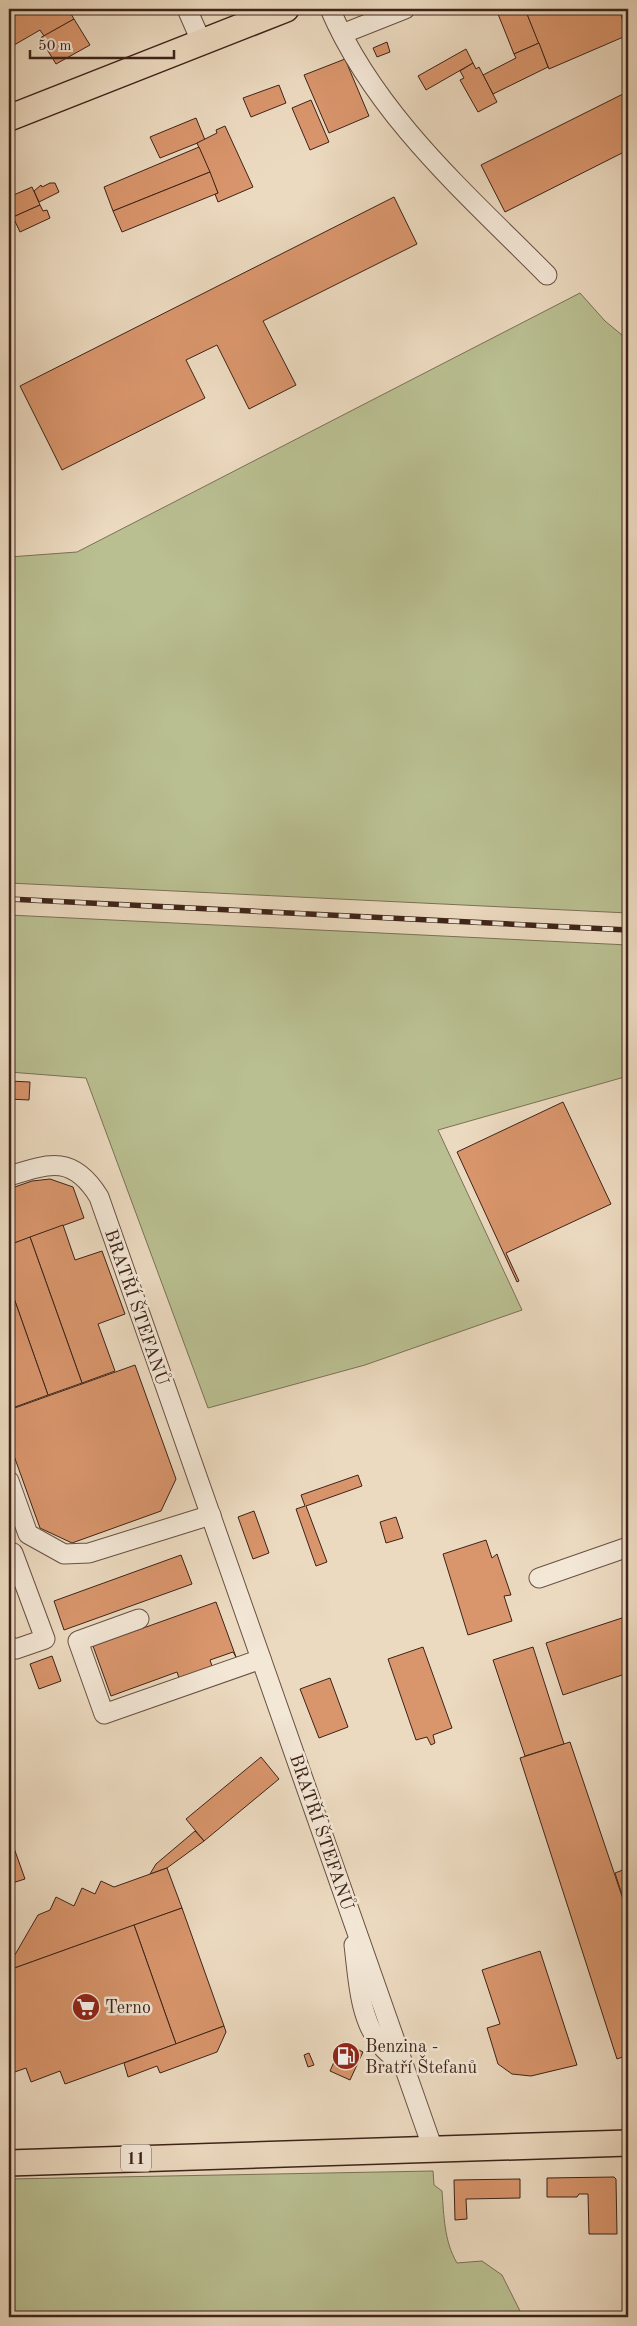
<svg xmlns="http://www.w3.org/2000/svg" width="637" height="2326" viewBox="0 0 637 2326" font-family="'Old Standard TT',serif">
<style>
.green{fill:#b9bf91;stroke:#7b7155}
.building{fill:#d9956c;stroke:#3d2319}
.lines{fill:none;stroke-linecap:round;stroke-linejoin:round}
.minor-casing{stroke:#695143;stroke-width:21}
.major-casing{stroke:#3d2319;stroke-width:28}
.minor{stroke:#f3e7d6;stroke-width:19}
.major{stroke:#ecdac0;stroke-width:25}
.rail-casing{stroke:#3d2319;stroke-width:5.5}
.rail{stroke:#f3e7d6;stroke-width:4;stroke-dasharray:11;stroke-linecap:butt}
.labels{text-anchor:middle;stroke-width:5;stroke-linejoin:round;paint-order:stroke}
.shield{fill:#f3e7d6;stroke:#745e52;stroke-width:1}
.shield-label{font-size:16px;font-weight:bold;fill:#3d2319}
.street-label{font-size:18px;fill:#3d2319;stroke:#f3e7d6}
.poi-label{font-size:18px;fill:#3d2319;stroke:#f3e7d6;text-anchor:start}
</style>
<rect width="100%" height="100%" fill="#ecdac0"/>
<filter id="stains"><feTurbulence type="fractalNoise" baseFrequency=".004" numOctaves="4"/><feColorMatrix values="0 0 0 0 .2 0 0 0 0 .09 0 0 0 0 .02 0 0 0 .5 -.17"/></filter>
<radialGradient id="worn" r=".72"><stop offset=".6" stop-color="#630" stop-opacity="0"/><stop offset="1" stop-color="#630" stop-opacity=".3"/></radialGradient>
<g class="green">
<polygon points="580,293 605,321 628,340 628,913 9,883 9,557 77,552"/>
<polygon points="9,915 628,945 628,1076 438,1130 522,1310 365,1365 208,1408 86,1078 9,1072"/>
<path d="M433,2171L434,2185L442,2191C444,2216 444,2241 457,2263L482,2261L502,2275L523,2317H9V2179Z"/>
</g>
<g class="building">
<polygon points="24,9 68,9 74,19 44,36 40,30 9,48 9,18"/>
<polygon points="496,9 525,9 539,43 514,54"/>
<polygon points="525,9 619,9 628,35 549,69"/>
<polygon points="74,19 90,45 56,64 40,38"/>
<polygon points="387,42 390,52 377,57 373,48"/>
<polygon points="539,43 548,67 493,94 483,75 516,58 514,54"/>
<polygon points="466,49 473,63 426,90 418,76"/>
<polygon points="345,59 369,116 329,133 304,75"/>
<polygon points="473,63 476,69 479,67 497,102 478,112 460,80 464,78 460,71"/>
<polygon points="279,85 286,103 251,117 243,98"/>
<polygon points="623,94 628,104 628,150 505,212 481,165"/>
<polygon points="311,100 329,142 310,150 292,108"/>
<polygon points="196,118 205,140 160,158 150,137"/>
<polygon points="225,126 253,187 218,202 215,194 218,193 197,143 217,133 216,130"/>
<polygon points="199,147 210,172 113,211 104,187"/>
<polygon points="210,172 218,193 122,232 113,211"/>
<polygon points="50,183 55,183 59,192 39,202 34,191 41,185 42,187"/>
<polygon points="32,187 40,205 13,217 9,207 9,197"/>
<polygon points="394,197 417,244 263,321 296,385 249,409 217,345 186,360 205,398 62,470 20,386"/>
<polygon points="40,205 43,211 47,210 50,218 20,232 13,217"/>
<polygon points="9,1081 30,1082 29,1100 9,1099"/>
<polygon points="563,1102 611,1204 506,1253 519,1281 517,1282 457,1152"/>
<polygon points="50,1179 73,1187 84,1218 9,1245 9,1189 32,1181"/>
<polygon points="63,1225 75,1260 102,1251 125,1314 98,1324 115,1371 82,1383 30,1237"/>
<polygon points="30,1237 82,1383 48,1395 9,1284 9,1245"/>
<polygon points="9,1284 48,1395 15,1407 9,1389"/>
<polygon points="135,1365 176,1479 161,1511 72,1543 40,1528 9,1442 9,1410"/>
<polygon points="358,1475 362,1486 306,1506 327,1562 316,1566 296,1509 305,1506 301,1495"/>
<polygon points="254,1511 269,1553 253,1559 238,1517"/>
<polygon points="396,1517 403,1538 386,1543 380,1522"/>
<polygon points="486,1540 492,1558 497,1554 511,1595 504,1596 512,1621 468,1635 443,1554"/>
<polygon points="181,1555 192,1584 64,1630 54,1601"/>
<polygon points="216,1602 236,1657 233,1652 210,1660 212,1666 179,1678 177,1672 111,1696 93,1646"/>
<polygon points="628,1616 628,1673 563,1695 546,1643"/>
<polygon points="423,1647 452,1728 433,1735 435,1743 431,1745 427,1737 416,1740 388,1659"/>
<polygon points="533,1647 564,1744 525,1756 493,1660"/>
<polygon points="52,1656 61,1681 39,1689 30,1664"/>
<polygon points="330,1678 348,1727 319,1738 300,1689"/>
<polygon points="570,1742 628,1914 628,2055 617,2059 520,1758"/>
<polygon points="261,1757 279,1779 204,1841 186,1819"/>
<polygon points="195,1831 204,1841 167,1868 150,1874 156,1864"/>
<polygon points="9,1834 25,1879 9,1884"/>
<polygon points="167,1868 182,1908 9,1970 9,1965 38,1915 50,1910 56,1897 74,1906 82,1888 95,1894 101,1881 114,1887"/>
<polygon points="628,1868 628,1913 615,1873"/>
<polygon points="182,1908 224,2026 176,2044 134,1925"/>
<polygon points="134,1925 176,2044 65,2084 60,2071 31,2082 26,2068 9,2074 9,1970"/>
<polygon points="540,1951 577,2065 531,2076 512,2074 498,2064 487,2028 500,2024 482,1970"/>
<polygon points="224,2026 226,2032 217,2052 160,2073 157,2066 128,2077 124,2063"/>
<polygon points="343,2042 363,2052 350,2080 330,2071"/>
<polygon points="309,2053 314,2065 308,2067 304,2055"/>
<polygon points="614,2177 616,2179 617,2234 589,2234 588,2194 579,2194 577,2197 547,2197 547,2178"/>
<polygon points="520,2179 520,2198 466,2199 467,2219 455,2220 454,2180"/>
</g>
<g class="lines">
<defs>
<g id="minor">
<polyline points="187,9 201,41"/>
<path d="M330,9C376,116 467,194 547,275"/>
<polyline points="342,34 405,9"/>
<path d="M9,1176C50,1163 73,1155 99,1197L433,2149"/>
<polyline points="9,1481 28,1534 64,1554 89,1553 211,1515"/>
<polyline points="539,1578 628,1547"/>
<polyline points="139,1619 78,1641 104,1714 261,1659"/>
<polyline points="9,1646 16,1649 45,1639 13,1553"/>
<path d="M354,1945C358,1977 359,2017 380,2044C386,2052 395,2059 403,2065"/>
</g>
<g id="major">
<polyline points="9,118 286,9"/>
<polyline points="9,2163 628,2143"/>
</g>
</defs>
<use href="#minor" class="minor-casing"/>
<use href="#major" class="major-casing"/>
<use href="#minor" class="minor"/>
<use href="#major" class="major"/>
<defs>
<polyline id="rail" points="9,899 628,930"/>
</defs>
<use href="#rail" class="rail-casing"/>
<use href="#rail" class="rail"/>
</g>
<defs>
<symbol id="supermarket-disc" viewBox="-11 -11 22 22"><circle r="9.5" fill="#8f2418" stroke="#f3e7d6"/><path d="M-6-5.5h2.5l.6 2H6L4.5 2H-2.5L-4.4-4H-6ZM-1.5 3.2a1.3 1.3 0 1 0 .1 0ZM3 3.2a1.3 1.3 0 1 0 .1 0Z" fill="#fff"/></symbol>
<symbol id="fuel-disc" viewBox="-11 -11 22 22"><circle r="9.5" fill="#8f2418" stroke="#f3e7d6"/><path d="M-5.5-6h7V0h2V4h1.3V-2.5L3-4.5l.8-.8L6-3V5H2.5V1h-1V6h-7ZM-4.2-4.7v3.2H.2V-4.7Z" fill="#fff"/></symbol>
</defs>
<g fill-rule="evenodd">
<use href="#supermarket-disc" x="70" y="1991" width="32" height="32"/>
<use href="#fuel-disc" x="330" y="2040" width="32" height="32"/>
</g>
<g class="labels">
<rect class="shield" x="121" y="2144.5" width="30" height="27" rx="4"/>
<g class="shield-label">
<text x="136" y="2164">11</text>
</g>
<g class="street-label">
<text transform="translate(137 1307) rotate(71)" y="6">BRATŘÍ ŠTEFANŮ</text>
<text transform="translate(322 1832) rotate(71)" y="6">BRATŘÍ ŠTEFANŮ</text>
</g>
<g class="poi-label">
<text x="105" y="2013">Terno</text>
<text x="365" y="2052">Benzina -<tspan x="365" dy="21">Bratří Štefanů</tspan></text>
</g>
</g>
<rect width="637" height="2326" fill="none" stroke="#ecdac0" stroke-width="30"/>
<rect x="10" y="10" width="617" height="2306" fill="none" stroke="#3d2319" stroke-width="2.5"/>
<rect x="15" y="15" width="607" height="2296" fill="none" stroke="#3d2319"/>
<path d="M30 50v8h144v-8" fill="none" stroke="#3d2319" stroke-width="2.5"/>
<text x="38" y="50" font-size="15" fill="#3d2319" stroke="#f3e7d6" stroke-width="4" paint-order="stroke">50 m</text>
<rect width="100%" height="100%" filter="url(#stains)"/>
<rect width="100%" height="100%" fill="url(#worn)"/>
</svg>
